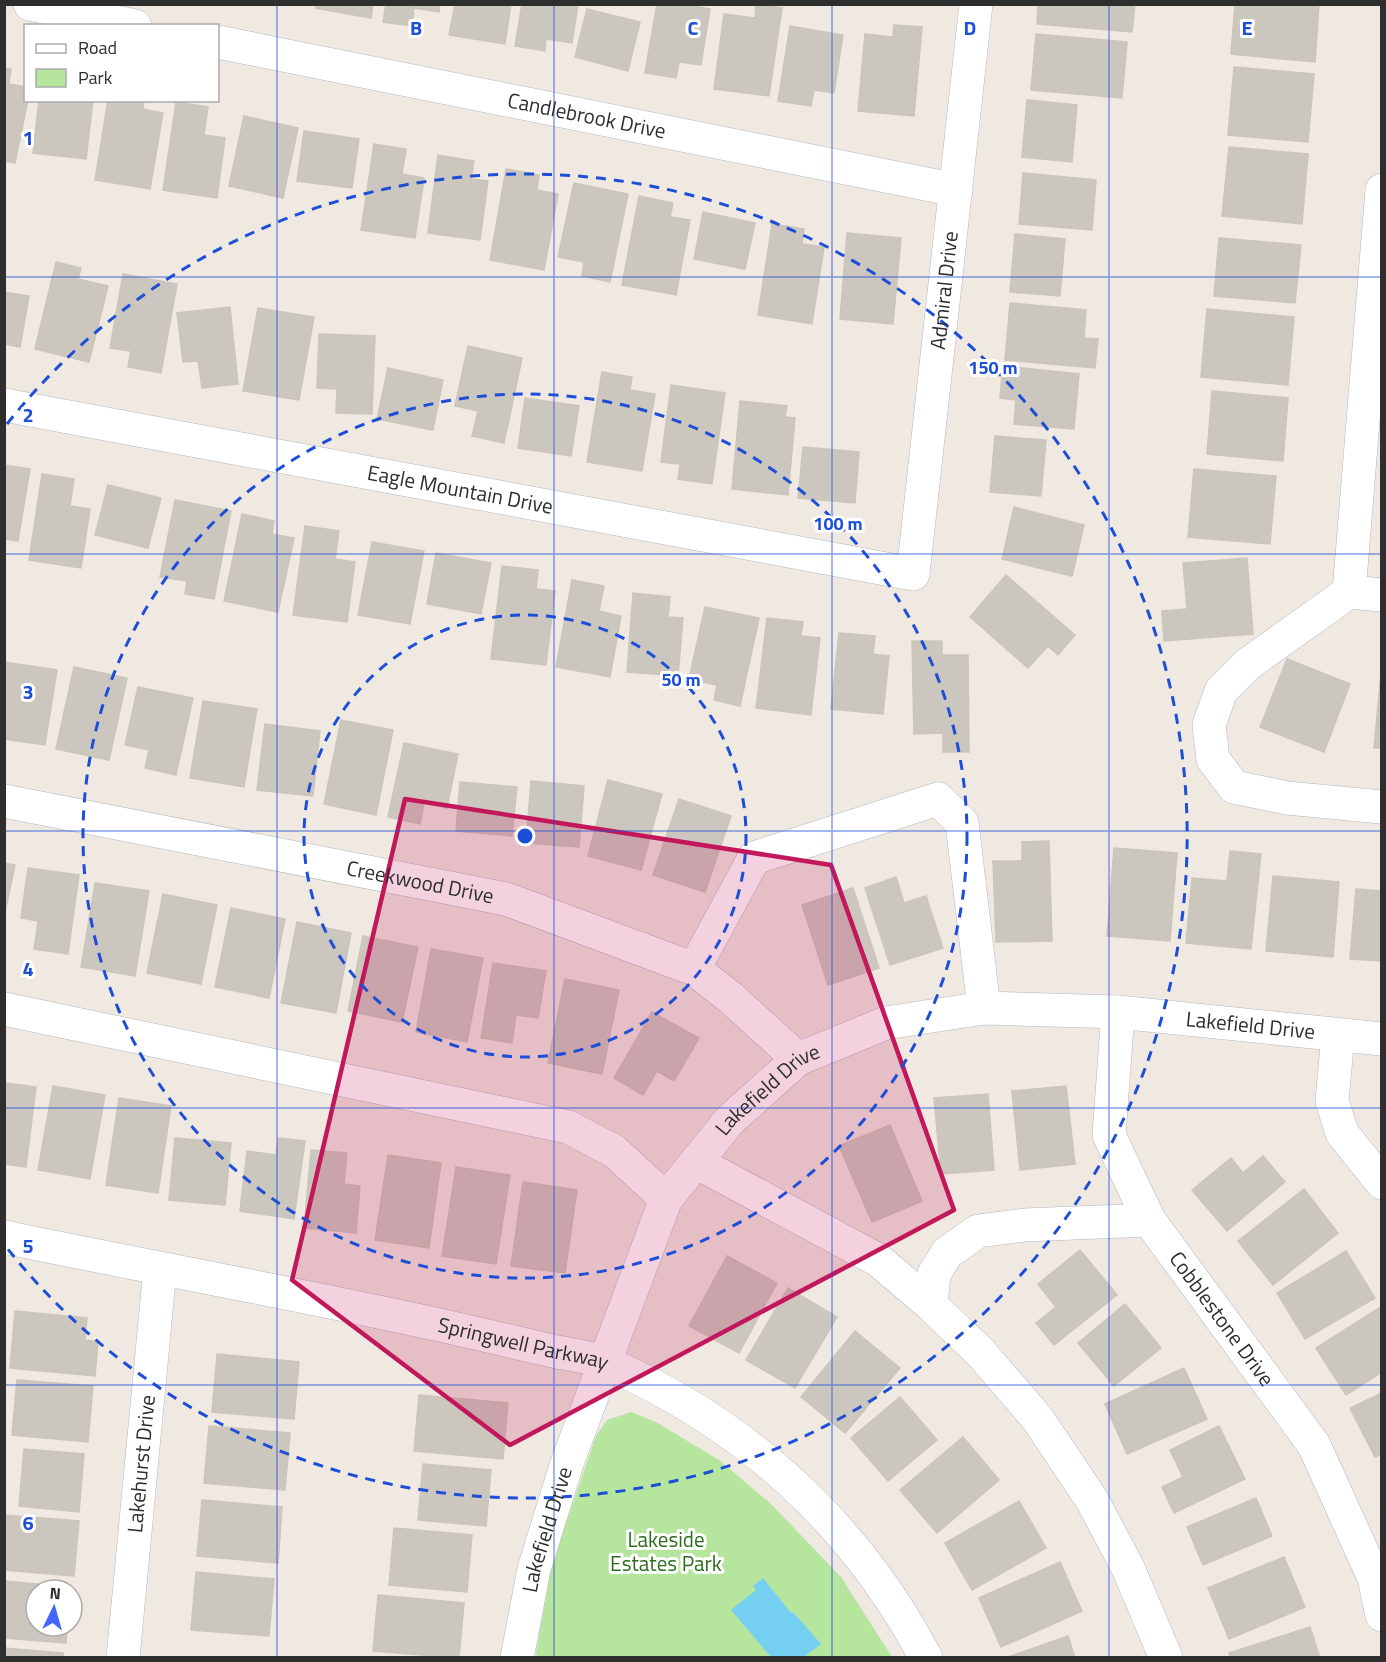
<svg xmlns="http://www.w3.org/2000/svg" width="1386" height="1662" viewBox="0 0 1386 1662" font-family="'Titillium Web',sans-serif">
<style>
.green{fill:#b6e59e}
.water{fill:#75cff0}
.building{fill:#cbc7bf;stroke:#cbc5ba;stroke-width:1.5}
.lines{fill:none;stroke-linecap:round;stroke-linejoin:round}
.minor-casing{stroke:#b4b7c1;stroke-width:34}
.minor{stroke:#fff;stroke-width:33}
.marked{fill:#c2185b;fill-opacity:0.2;stroke:#c2185b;stroke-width:4.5;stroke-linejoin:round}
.grid{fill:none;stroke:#1d4ed8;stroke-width:1.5;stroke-opacity:0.55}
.ring{fill:none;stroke:#1d4ed8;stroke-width:3;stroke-dasharray:10 8}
.labels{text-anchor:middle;stroke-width:6;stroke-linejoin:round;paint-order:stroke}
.street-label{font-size:21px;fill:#2e2e2e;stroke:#fff}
.park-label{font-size:21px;fill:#2c6e1b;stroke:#fff}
.grid-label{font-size:20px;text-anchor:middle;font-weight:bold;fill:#1d4ed8;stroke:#fff;stroke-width:6;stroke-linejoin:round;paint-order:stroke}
.centre{fill:#1d4ed8;stroke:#fff;stroke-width:3}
.ring-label{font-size:18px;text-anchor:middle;font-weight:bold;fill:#1d4ed8;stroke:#fff;stroke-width:6;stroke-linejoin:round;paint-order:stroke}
</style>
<rect width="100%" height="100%" fill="#efe9e1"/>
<polygon class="green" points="631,1412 656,1422 719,1460 770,1503 841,1577 892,1657 538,1658 536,1653 552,1564 596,1436 607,1420"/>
<polygon class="water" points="763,1578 791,1613 793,1612 821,1644 804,1657 771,1657 731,1610 756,1590 753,1586"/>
<g class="building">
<polygon points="316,4 373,4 371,18 316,8"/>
<polygon points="386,4 440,4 439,12 414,8 412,26 383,22"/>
<polygon points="455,4 511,4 505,44 449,35"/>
<polygon points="522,4 578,4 572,43 546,39 545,51 515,46"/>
<polygon points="657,4 684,4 710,9 701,65 679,62 676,78 645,73"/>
<polygon points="756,4 782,8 769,96 714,89 724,14 755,18"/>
<polygon points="1038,4 1135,4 1132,32 1037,24"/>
<polygon points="1235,4 1319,4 1315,62 1231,54"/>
<polygon points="587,9 640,22 628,71 575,57"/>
<polygon points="894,25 922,27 914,116 858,111 865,34 893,37"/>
<polygon points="790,26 843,35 834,93 814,90 811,106 778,101"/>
<polygon points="1036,34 1127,42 1122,98 1031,90"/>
<polygon points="1234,67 1314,74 1308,142 1228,135"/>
<polygon points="4,68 11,69 9,84 26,87 26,100 28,100 15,163 4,161"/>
<polygon points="39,100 93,100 86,159 33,153"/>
<polygon points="108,100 144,100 143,109 163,113 150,189 95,180"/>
<polygon points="1027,100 1077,105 1072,162 1022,157"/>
<polygon points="176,102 208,107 204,135 225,138 217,198 163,190"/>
<polygon points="244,116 298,128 283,198 229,186"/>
<polygon points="304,131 359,139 352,188 297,181"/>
<polygon points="374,144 406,149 402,174 424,178 415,238 361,230"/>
<polygon points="1229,147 1308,154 1302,224 1222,216"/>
<polygon points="438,155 474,161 471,179 488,181 480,240 428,233"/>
<polygon points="506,169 539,175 537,190 558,194 544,270 490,260"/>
<polygon points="1023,173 1096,180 1092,230 1019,224"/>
<polygon points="574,183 628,194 610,282 582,276 584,262 558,257"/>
<polygon points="639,196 673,203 670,217 690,220 676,295 622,285"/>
<polygon points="703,212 755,223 745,269 694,259"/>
<polygon points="772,224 804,229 802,244 824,247 812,324 758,315"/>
<polygon points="847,233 901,238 893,324 840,319"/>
<polygon points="1015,234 1065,239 1060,296 1010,292"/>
<polygon points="1219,238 1301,245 1295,303 1214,296"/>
<polygon points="56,262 81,268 78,279 108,286 89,362 35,349"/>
<polygon points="123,274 177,284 161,373 128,367 131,351 110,348"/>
<polygon points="4,292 29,296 20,347 4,344"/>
<polygon points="1010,303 1086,310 1084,338 1098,339 1095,368 1005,360"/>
<polygon points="230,307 238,384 202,388 198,361 183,362 177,313"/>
<polygon points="258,308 314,317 299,400 243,391"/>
<polygon points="1207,309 1294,317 1288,385 1201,377"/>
<polygon points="319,334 375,336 372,414 336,413 337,389 317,388"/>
<polygon points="468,346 522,358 504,443 472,436 478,411 455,406"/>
<polygon points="1003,366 1079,374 1074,429 1014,424 1016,400 1000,398"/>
<polygon points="388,368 443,380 433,430 377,419"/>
<polygon points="602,372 632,377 630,390 655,394 642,471 587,462"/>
<polygon points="671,385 725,393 712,484 678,479 680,464 661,462"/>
<polygon points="1212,391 1288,398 1283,461 1207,454"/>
<polygon points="525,398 579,406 571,456 518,448"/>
<polygon points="740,401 787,406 785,417 795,418 788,495 732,489"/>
<polygon points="995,436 1046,440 1041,496 990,492"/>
<polygon points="803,447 859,452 855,503 798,498"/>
<polygon points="4,465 30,469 18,541 4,539"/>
<polygon points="1194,469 1276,476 1270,544 1188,537"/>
<polygon points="42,474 74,479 70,506 90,509 81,568 29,560"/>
<polygon points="108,485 161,498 148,548 95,535"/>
<polygon points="175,500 231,511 214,599 185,594 187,581 160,577"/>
<polygon points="1014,507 1084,525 1072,576 1002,559"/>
<polygon points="242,514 274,521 272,534 294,538 278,612 224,601"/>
<polygon points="305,526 339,531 335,559 355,562 347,622 293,615"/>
<polygon points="372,542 424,551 410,624 358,615"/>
<polygon points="436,553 491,563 481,614 427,604"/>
<polygon points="1247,558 1253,634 1164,641 1162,611 1187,609 1183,563"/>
<polygon points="502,566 538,570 536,589 555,591 546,665 491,659"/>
<polygon points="1006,575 1075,635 1058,655 1048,646 1028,668 970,617"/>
<polygon points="572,580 604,586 599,611 621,616 610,677 556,667"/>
<polygon points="633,593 670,597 668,617 683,618 678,676 627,672"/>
<polygon points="705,607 759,618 740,706 714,700 717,685 689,679"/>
<polygon points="767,618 803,622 801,636 820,638 811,715 756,708"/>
<polygon points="839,633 875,636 873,654 889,656 883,714 831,709"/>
<polygon points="912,641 942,641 942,655 968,655 969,752 943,752 943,733 914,734"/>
<polygon points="1287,659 1350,684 1324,752 1260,727"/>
<polygon points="4,662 57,670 45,745 4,739"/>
<polygon points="74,667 127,678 109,760 56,749"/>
<polygon points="1381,673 1382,673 1382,748 1374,748"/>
<polygon points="138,687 193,698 176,775 145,768 149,750 125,745"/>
<polygon points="203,701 257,709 244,787 190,778"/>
<polygon points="341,720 393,730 376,815 324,804"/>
<polygon points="265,724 320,731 313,796 257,790"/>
<polygon points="404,743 458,754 447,808 424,803 420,824 388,817"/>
<polygon points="608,780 662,794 641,870 588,856"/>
<polygon points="531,781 584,786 579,847 526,843"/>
<polygon points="460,782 517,787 512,836 456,831"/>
<polygon points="679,799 731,816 705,892 653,875"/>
<polygon points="1049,841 1052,941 996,942 993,861 1022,861 1022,842"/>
<polygon points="1114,848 1177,853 1170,941 1107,936"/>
<polygon points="1230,851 1261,854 1251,949 1186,943 1192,878 1227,881"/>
<polygon points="4,863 15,865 4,917"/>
<polygon points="28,868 79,875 68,954 34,949 38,921 21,918"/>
<polygon points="1273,876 1339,882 1333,957 1266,951"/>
<polygon points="896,877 904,903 926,896 943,948 890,965 865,888"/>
<polygon points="95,883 149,891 135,976 81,967"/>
<polygon points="853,888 879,968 828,985 802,905"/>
<polygon points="1356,889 1382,891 1382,961 1350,959"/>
<polygon points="163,894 217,905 201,984 147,973"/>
<polygon points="231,908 285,919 269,998 215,987"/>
<polygon points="297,922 351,933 336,1013 281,1003"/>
<polygon points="363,936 418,947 402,1022 348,1011"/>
<polygon points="431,949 483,958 467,1042 416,1032"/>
<polygon points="493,963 546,971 538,1018 516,1015 512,1043 481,1038"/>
<polygon points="565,979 619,990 602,1074 548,1063"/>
<polygon points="652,1012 699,1038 674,1081 657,1071 643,1095 614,1078"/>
<polygon points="4,1083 36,1087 26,1167 4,1164"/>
<polygon points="53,1086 105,1095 90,1179 38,1170"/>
<polygon points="1066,1086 1075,1164 1020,1170 1012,1091"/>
<polygon points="988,1094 994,1170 941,1174 934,1098"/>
<polygon points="119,1098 171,1106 158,1193 106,1185"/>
<polygon points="890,1125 922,1201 872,1222 839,1146"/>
<polygon points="175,1138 231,1143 225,1205 169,1200"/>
<polygon points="278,1138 305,1141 294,1219 240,1211 247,1151 276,1155"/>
<polygon points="311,1150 347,1153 344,1184 360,1186 356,1233 304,1228"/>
<polygon points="388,1155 441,1163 429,1248 375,1240"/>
<polygon points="1263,1156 1285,1182 1227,1231 1192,1190 1231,1158 1243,1173"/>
<polygon points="456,1167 510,1175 496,1264 442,1256"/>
<polygon points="523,1182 577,1190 565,1273 511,1266"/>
<polygon points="1304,1189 1338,1233 1273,1285 1238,1241"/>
<polygon points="1080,1250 1117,1295 1054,1345 1036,1323 1056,1307 1038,1284"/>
<polygon points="1346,1251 1375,1298 1305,1339 1277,1293"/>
<polygon points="727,1256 777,1283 739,1353 689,1326"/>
<polygon points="788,1288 837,1317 795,1388 746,1360"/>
<polygon points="1125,1304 1161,1348 1114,1386 1078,1343"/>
<polygon points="1382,1306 1382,1372 1346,1395 1316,1348"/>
<polygon points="15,1311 87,1318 85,1340 98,1342 95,1376 10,1368"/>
<polygon points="855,1331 900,1368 845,1433 801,1397"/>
<polygon points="217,1354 299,1362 294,1419 212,1412"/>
<polygon points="1184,1368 1207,1419 1127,1454 1105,1404"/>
<polygon points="17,1380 93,1386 88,1442 12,1435"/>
<polygon points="1382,1393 1382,1454 1375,1457 1350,1408"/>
<polygon points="419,1395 508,1403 503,1459 414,1451"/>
<polygon points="900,1397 937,1440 888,1481 851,1438"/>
<polygon points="209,1426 290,1433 285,1490 204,1483"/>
<polygon points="1219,1426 1245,1479 1174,1513 1162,1487 1183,1477 1170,1450"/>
<polygon points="963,1437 999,1480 937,1533 900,1490"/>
<polygon points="24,1449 84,1454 79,1512 19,1506"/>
<polygon points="423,1464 491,1470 486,1526 418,1520"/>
<polygon points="1256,1498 1272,1536 1203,1565 1187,1527"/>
<polygon points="202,1500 282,1507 278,1563 197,1556"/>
<polygon points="1019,1501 1046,1548 972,1590 945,1543"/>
<polygon points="4,1515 79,1521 74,1576 4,1570"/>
<polygon points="394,1528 472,1535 467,1592 389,1585"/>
<polygon points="1284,1557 1305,1607 1229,1639 1208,1588"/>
<polygon points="1060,1562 1082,1611 1001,1647 979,1598"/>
<polygon points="196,1572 274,1579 269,1636 191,1630"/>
<polygon points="4,1581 71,1587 71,1590 36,1590 36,1626 67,1626 66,1643 4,1638"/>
<polygon points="378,1595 464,1603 459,1658 373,1651"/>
<polygon points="1310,1627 1320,1658 1231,1658 1229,1653"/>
<polygon points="1068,1636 1075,1658 1008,1658 1008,1657"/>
<polygon points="4,1648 63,1653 63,1658 4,1658"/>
</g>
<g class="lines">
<defs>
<g id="minor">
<polyline points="30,4 135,26"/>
<path id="s1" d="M218,42L956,190"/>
<path id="s2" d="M4,405L913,574L976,4"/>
<polyline points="1349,592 1248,664 1221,691 1209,725 1213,759 1234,787 1287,798 1382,807"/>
<polyline points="1349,592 1382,190"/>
<polyline points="1349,592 1382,595"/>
<path id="s3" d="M4,801L506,899L694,969L731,998L798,1059"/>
<polyline points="694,969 754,858 938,799 962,823 984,1008"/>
<polyline points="4,1009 568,1127 614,1151 666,1199"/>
<path id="s4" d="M1118,1012L1109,1135L1149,1220L1314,1445L1374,1578L1382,1615"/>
<polyline points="1338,1035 1332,1101 1342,1133 1382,1183"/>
<polyline points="696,1162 878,1260 931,1305 981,1353 1037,1418 1092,1500 1128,1568 1166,1658"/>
<path id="s5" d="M4,1237C154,1268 304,1295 453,1328C487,1336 522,1344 557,1352C573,1355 593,1357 608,1364C746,1424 856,1525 926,1658"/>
<polyline points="931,1305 934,1274 947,1253 978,1231 1025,1225 1149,1220"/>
<path id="s6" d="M123,1658L160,1269"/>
<path id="s7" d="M517,1658L534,1569L567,1463L666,1199L730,1120L798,1059L886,1023L984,1008L1118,1012L1382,1039"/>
</g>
</defs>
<use href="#minor" class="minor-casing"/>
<use href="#minor" class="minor"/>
</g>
<path class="marked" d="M405,799L831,865L954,1210L510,1445L292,1280Z"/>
<path class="grid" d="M277,4V1658M554,4V1658M832,4V1658M1109,4V1658M4,277H1382M4,554H1382M4,831H1382M4,1108H1382M4,1385H1382"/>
<g class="ring">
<circle cx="525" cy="836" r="221"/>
<circle cx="525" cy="836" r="442"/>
<path d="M7 424A662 662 0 1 1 7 1248"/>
</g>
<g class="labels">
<g class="street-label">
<text dy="7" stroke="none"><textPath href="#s1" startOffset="376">Candlebrook Drive</textPath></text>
<text dy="7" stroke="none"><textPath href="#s2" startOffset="1210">Admiral Drive</textPath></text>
<text dy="7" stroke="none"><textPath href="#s2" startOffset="464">Eagle Mountain Drive</textPath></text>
<text dy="7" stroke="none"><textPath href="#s3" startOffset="424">Creekwood Drive</textPath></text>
<text dy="7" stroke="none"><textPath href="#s7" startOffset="1138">Lakefield Drive</textPath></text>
<text dy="7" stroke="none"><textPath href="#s7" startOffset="634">Lakefield Drive</textPath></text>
<text dy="7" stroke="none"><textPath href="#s4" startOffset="340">Cobblestone Drive</textPath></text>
<text dy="7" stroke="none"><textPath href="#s5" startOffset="530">Springwell Parkway</textPath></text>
<text dy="7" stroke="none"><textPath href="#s6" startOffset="195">Lakehurst Drive</textPath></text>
<text dy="7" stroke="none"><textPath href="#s7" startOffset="132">Lakefield Drive</textPath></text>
</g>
<g class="park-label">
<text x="666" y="1547">Lakeside<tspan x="666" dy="24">Estates Park</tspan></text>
</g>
</g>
<g class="grid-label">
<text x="416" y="35">B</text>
<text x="693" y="35">C</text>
<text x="970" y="35">D</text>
<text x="1247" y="35">E</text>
<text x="28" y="145">1</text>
<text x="28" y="422">2</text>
<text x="28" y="699">3</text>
<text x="28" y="976">4</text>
<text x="28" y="1253">5</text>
<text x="28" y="1530">6</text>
</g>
<circle cx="525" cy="836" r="9" class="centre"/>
<g class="ring-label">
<text x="993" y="374">150 m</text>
<text x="838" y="530">100 m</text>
<text x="681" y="686">50 m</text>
</g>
<rect width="1386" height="1662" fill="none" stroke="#2e2e2e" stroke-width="12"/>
<rect x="24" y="24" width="195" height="78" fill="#ffffff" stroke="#ababab" stroke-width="1.5"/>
<rect x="36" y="44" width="30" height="9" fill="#ffffff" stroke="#ababab" stroke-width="1.5"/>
<text x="78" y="54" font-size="18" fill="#2e2e2e">Road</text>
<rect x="36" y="69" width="30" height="18" fill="#b6e59e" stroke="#ababab" stroke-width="1.5"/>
<text x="78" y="84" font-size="18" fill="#2e2e2e">Park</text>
<g transform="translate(54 1608) rotate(5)"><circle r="28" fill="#ffffff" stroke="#ababab" stroke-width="1.5"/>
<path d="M0-4.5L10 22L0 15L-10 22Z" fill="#4264fb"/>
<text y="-9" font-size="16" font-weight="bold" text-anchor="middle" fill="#2e2e2e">N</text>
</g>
</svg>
